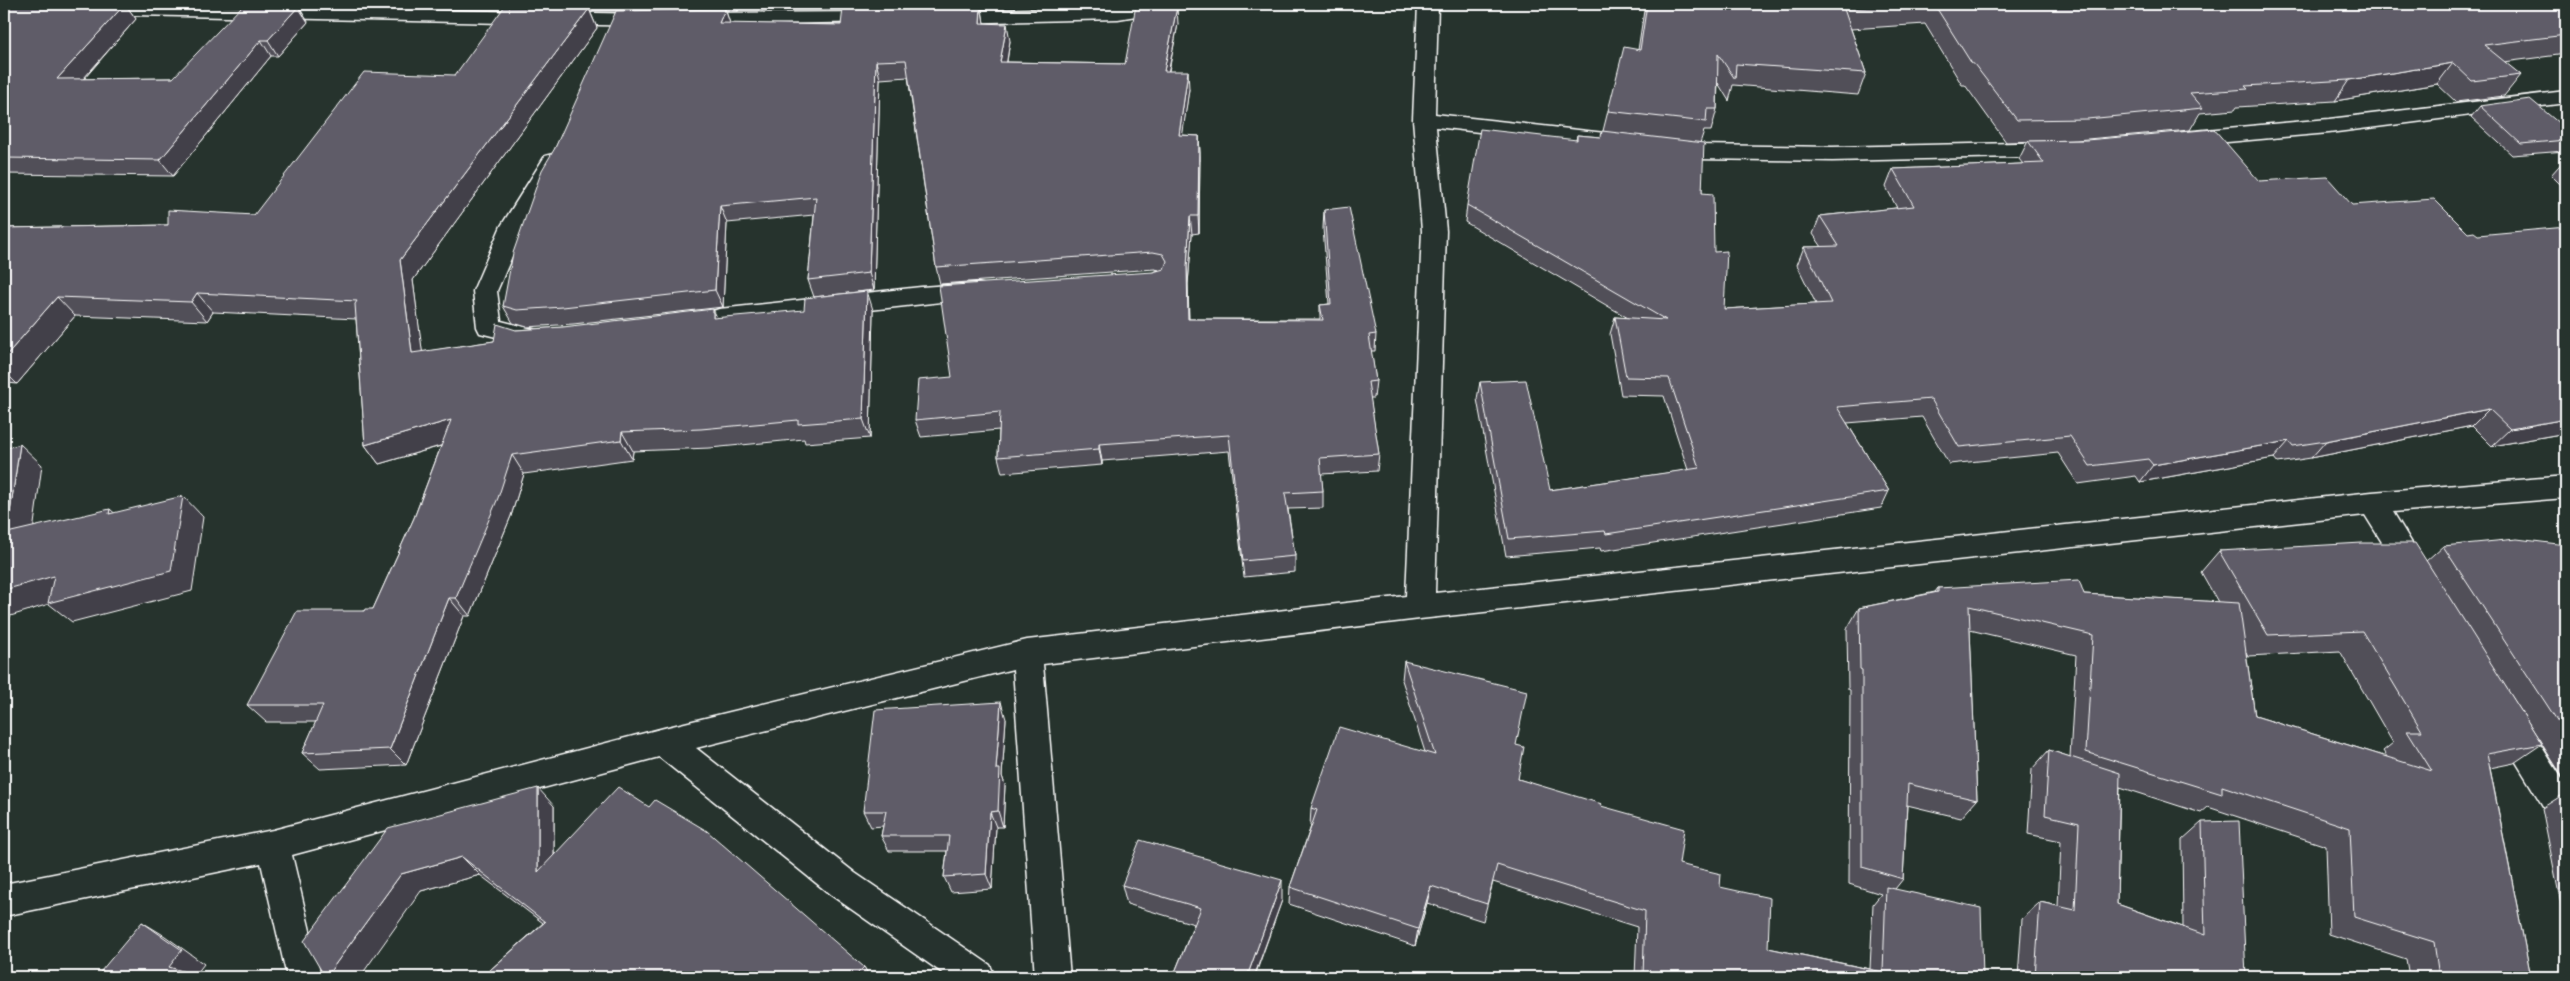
<svg xmlns="http://www.w3.org/2000/svg" width="2570" height="981" viewBox="0 0 2570 981" font-family="'Comic Neue',sans-serif">
<style>
.lines{fill:none;stroke-linecap:round;stroke-linejoin:round}
.minor-casing{stroke:#fff;stroke-width:3}
.minor{fill:#26332d;fill-rule:evenodd}
.wall{fill:#514f59;stroke:#fff;fill-rule:evenodd}
.shaded-wall{fill:#424048;stroke:#fff}
.building{fill:#5e5c67;stroke:#fff}
</style>
<rect width="100%" height="100%" fill="#26332d"/>
<filter id="ink" filterUnits="userSpaceOnUse"><feTurbulence type="fractalNoise" baseFrequency=".02" numOctaves="2"/><feDisplacementMap in="SourceGraphic" scale="10" xChannelSelector="R" yChannelSelector="G"/><feConvolveMatrix kernelMatrix="1 2 1 2 8 2 1 2 1" color-interpolation-filters="sRGB"/></filter>
<g filter="url(#ink)">
<g class="lines">
<defs>
<g id="minor">
<polygon points="94,4 648,14 655,16 658,20 655,24 648,26 87,14 84,10 87,6"/>
<polygon points="1138,4 1182,4 1179,8 1172,10 1118,19 946,23 939,21 936,17 939,13 946,11 1118,7"/>
<polygon points="1418,4 1438,4 1435,114 1614,134 1622,136 1625,141 1622,146 1614,148 1436,127 1446,231 1435,593 2372,492 2566,476 2566,498 2393,512 2432,576 2428,584 2418,588 2408,584 2365,515 1420,619 1043,664 1070,977 1035,977 1013,669 696,748 855,873 990,965 995,977 948,977 831,895 659,757 292,855 321,977 287,977 261,863 4,916 4,884 273,830 664,728 1027,640 1406,596 1422,231 1413,119"/>
<polygon points="878,12 885,14 888,18 885,22 691,25 684,23 681,19 684,15 691,13"/>
<polygon points="2566,91 2566,103 2329,133 2183,146 2175,144 2172,139 2175,134 2183,132 2329,119"/>
<polygon points="1666,141 1696,145 1832,147 2060,142 2068,144 2071,149 2068,154 2060,156 1832,161 1696,159 1658,153 1655,148 1658,143"/>
<polygon points="553,154 561,156 564,161 525,226 497,291 501,321 541,331 545,337 541,343 532,346 480,333 477,327 473,291 501,226 545,156"/>
<polygon points="977,283 986,285 989,291 986,297 719,327 710,324 707,318 710,312 719,309 921,287"/>
<polygon points="2508,707 2519,711 2566,785 2566,828 2554,824 2497,731 2492,721 2497,711"/>
</g>
</defs>
<use href="#minor" class="minor-casing"/>
<use href="#minor" class="minor"/>
</g>
<g class="wall">
<polygon points="4,4 150,4 125,4 136,19 84,79 173,78 266,6 264,4 324,4 321,7 299,7 308,22 278,56 271,56 173,176 4,174"/>
<polygon points="521,4 741,4 738,11 726,11 730,24 841,25 849,8 848,4 985,4 985,8 982,8 984,24 1010,41 1007,62 1125,64 1178,24 1169,71 1189,89 1182,135 1199,136 1200,153 1199,233 1192,234 1188,284 1189,319 1320,319 1320,305 1329,304 1323,228 1324,210 1376,334 1375,351 1371,351 1376,381 1374,398 1370,398 1379,454 1377,471 1321,474 1323,491 1323,508 1288,509 1295,556 1295,572 1244,577 1229,451 1102,461 1102,465 1002,473 998,457 999,430 921,437 915,420 952,377 1153,272 1159,270 1155,269 940,284 936,267 908,77 880,79 874,290 814,297 808,280 814,215 727,223 723,307 573,324 527,327 513,323 503,306 555,148 623,11 590,11 597,28 413,280 422,352 494,341 516,330 717,318 873,310 870,438 805,443 804,439 710,448 633,451 632,459 524,474 511,516 470,616 464,616 406,765 320,769 302,753 316,722 266,722 247,705 364,611 373,609 414,518 441,446 379,464 365,445 356,319 213,312 207,321 75,316 17,384 8,383 4,388 4,228 168,225 254,215 455,75 523,7"/>
<polygon points="1645,4 2566,4 2566,54 2504,62 2521,75 2504,96 2456,102 2437,84 2335,101 2237,107 2235,110 2200,113 2190,130 2076,140 2006,142 1965,85 1962,85 1925,24 1851,29 1866,73 1858,95 1733,85 1729,101 1718,83 1717,109 1711,131 1704,131 1700,143 1702,193 1724,309 1816,304 1797,265 1804,247 1822,247 1813,234 1820,216 1897,208 1886,187 1893,169 2023,164 2019,159 2028,141 2259,181 2352,205 2566,433 2492,446 2472,426 2311,458 2278,463 2274,458 2140,482 2136,476 2078,484 2058,453 1949,464 1922,417 1847,423 1889,491 1881,508 1601,551 1600,548 1506,556 1477,399 1480,382 1550,490 1688,470 1664,396 1621,395 1610,334 1615,317 1628,318 1465,222 1467,205 1576,140 1577,135 1601,137 1603,131 1608,111 1638,50"/>
<polygon points="2480,106 2566,129 2566,151 2512,155 2471,117"/>
<polygon points="2566,158 2566,190 2551,175"/>
<path d="M2566,545V782L2501,680L2542,744L2514,763L2490,768L2531,977H2409L2406,959L2329,934L2326,846L2208,807L2201,813L2120,787L2117,904L2183,927L2182,840L2202,822L2246,977H2018L2022,919L2040,902L2058,906L2061,841L2028,834L2032,769L2049,750L2070,757L2076,655L1970,630L1977,800L1961,818L1907,805L1903,879L1895,889L1983,977H1635L1637,927L1493,882L1483,921L1427,903L1415,946L1289,904L1290,887L1311,826H1310L1311,808L1425,752L1402,680L1404,661L1516,745L1518,779L1601,806L1679,864L1720,887L1768,948L1870,969L1873,904L1881,894L1849,884L1850,690L1848,689L1847,629L1859,608L1935,592L1938,588L2084,594L2218,602L2201,572L2219,551L2426,561L2443,546ZM2340,651L2393,743L2383,751L2387,757L2255,716L2246,652L2248,656Z"/>
<polygon points="1006,719 1002,776 1005,785 1003,827 996,827 992,889 951,892 944,877 947,851 889,851 881,836 883,826 871,827 863,811"/>
<polygon points="2564,794 2566,798 2566,930 2542,808"/>
<polygon points="554,806 554,854 864,967 870,977 482,977 543,923 480,875 421,891 304,941"/>
<polygon points="1122,885 1282,900 1255,976 1173,977 1194,924 1127,904"/>
</g>
<g class="shaded-wall">
<polygon points="125,4 136,19 69,95 57,79"/>
<polygon points="319,4 324,4 321,7"/>
<polygon points="736,4 741,4 738,11"/>
<polygon points="981,6 984,23 983,41 980,23"/>
<polygon points="298,7 308,22 278,56 268,40"/>
<polygon points="1177,7 1178,24 1165,88 1164,71"/>
<polygon points="589,9 597,28 413,280 425,372 412,353 400,260"/>
<polygon points="725,9 731,26 719,23"/>
<polygon points="1007,24 1010,41 1004,79 1000,62"/>
<polygon points="261,40 271,56 173,176 160,160"/>
<polygon points="876,61 880,79 874,290 869,273"/>
<polygon points="2453,63 2437,84 2335,101 2349,80"/>
<polygon points="1188,71 1189,89 1180,153 1179,135"/>
<polygon points="1199,136 1200,153 1199,233 1198,216"/>
<polygon points="720,206 727,223 723,307 715,290"/>
<polygon points="1190,216 1192,234 1188,284 1189,336 1188,319 1187,267"/>
<polygon points="867,291 873,310 870,438 863,419"/>
<polygon points="197,293 213,312 207,321 191,302"/>
<polygon points="57,297 75,316 17,384 4,371 4,358"/>
<polygon points="713,309 722,328 713,318"/>
<polygon points="4,379 8,383 4,388"/>
<polygon points="2489,409 2472,426 2311,458 2326,441"/>
<polygon points="2566,419 2566,433 2492,446 2510,429"/>
<polygon points="451,420 464,439 379,464 365,445"/>
<polygon points="622,432 633,451 632,459 621,440"/>
<polygon points="2289,441 2274,458 2140,482 2153,465"/>
<polygon points="20,444 42,465 30,554 7,533"/>
<polygon points="1099,444 1102,461 1102,465 1099,449"/>
<polygon points="512,455 524,474 511,516 470,616 456,598"/>
<polygon points="183,496 203,517 192,591 72,622 49,604 4,618 4,590"/>
<polygon points="110,509 132,529 109,514"/>
<polygon points="449,598 464,616 406,765 390,749"/>
<polygon points="1001,702 1006,719 1002,776 1005,785 1003,827 998,811 996,769"/>
<polygon points="538,788 554,806 554,889 538,872"/>
<polygon points="990,812 996,827 992,889 986,874"/>
<polygon points="462,857 480,875 421,891 360,977 326,977 401,874"/>
<polygon points="1282,880 1282,900 1254,977 1248,974"/>
<polygon points="1431,886 1427,903 1415,946 1418,929"/>
<polygon points="142,922 165,936 204,964 194,977 169,967"/>
<polygon points="864,967 870,977 854,977"/>
<polygon points="440,970 450,977 446,977"/>
</g>
<g class="building">
<polygon points="4,4 125,4 57,79 173,78 242,6 298,7 268,40 261,40 160,160 4,158"/>
<polygon points="1647,4 1923,4 1844,9 1866,73 1736,64 1735,79 1718,54 1717,109 1707,109 1706,122 1608,111 1624,47 1640,50"/>
<polygon points="1934,4 2565,4 2566,5 2566,35 2484,45 2521,75 2472,81 2453,63 2349,80 2245,86 2248,89 2190,93 2203,108 2087,119 2017,120 1974,64 1972,64"/>
<polygon points="1136,5 1177,7 1164,71 1188,71 1179,135 1199,136 1198,216 1190,216 1187,267 1188,319 1323,320 1320,305 1331,304 1324,210 1349,207 1376,334 1369,335 1376,381 1368,382 1379,454 1320,458 1323,491 1285,493 1295,556 1243,561 1229,435 1099,444 1099,449 998,457 1000,412 915,420 918,380 952,377 939,286 1153,272 1164,269 1167,261 1163,254 1153,252 936,267 906,60 876,61 869,273 808,280 816,197 720,206 715,290 563,307 517,310 503,306 513,253 542,170 555,148 616,11 725,9 719,23 841,25 843,8 981,6 980,23 1007,24 1000,62 1125,64"/>
<polygon points="504,7 589,9 400,260 412,353 494,341 497,324 516,330 563,327 713,309 713,318 804,310 805,298 867,291 863,419 798,424 798,420 701,429 622,432 621,440 512,455 498,498 456,598 449,598 390,749 302,753 323,705 247,705 297,611 364,611 365,609 373,609 414,518 451,420 365,445 355,304 357,301 197,293 191,302 57,297 4,358 4,228 168,225 168,210 254,215 364,72 455,75"/>
<polygon points="2530,99 2566,129 2566,140 2521,144 2480,106"/>
<polygon points="1480,129 1577,140 1577,135 1601,137 1602,131 1704,143 1702,193 1713,194 1714,252 1727,251 1724,309 1831,303 1804,247 1839,246 1820,216 1914,206 1893,169 2044,163 2028,141 2086,140 2214,129 2259,181 2327,177 2352,205 2434,199 2468,233 2474,232 2478,235 2566,227 2566,419 2510,429 2489,409 2326,441 2293,446 2289,441 2153,465 2148,459 2090,466 2070,436 1959,447 1931,399 1837,407 1889,491 1606,534 1605,531 1509,539 1480,382 1526,380 1550,490 1699,468 1669,378 1626,377 1615,317 1666,320 1467,205"/>
<polygon points="20,444 7,533 110,509 109,514 183,496 171,571 48,603 54,576 4,590 4,449"/>
<polygon points="2517,539 2566,545 2566,734 2443,546"/>
<polygon points="2362,543 2415,543 2542,744 2487,754 2531,977 2439,977 2434,942 2354,917 2350,828 2222,786 2222,794 2086,752 2093,635 1969,606 1977,800 1908,784 1903,879 1862,867 1862,670 1860,669 1859,608 1938,592 1938,588 2079,580 2084,594 2239,603 2255,716 2432,771 2407,731 2422,731 2362,631 2268,635 2219,551"/>
<polygon points="1404,661 1527,691 1516,745 1524,747 1518,779 1602,804 1601,806 1684,829 1679,864 1721,874 1720,887 1770,898 1768,948 1883,972 1886,887 1981,908 1983,977 1957,977 1937,973 1937,977 1643,977 1645,911 1497,865 1487,904 1431,886 1418,929 1290,887 1317,810 1311,808 1339,727 1435,755"/>
<polygon points="1001,702 996,769 1000,769 998,811 990,812 986,874 944,877 949,836 881,836 886,811 863,811 875,710"/>
<polygon points="2049,750 2120,773 2117,904 2205,935 2202,822 2239,821 2246,977 2035,977 2040,902 2075,910 2079,823 2045,815"/>
<polygon points="618,787 649,807 655,800 707,831 864,967 854,977 482,977 545,922 462,857 401,874 326,977 325,977 304,941 388,828 538,788 538,872"/>
<polygon points="2564,794 2566,798 2566,807"/>
<polygon points="1140,840 1282,880 1248,974 1258,977 1173,977 1201,908 1122,885"/>
<polygon points="142,922 182,950 169,967 202,977 96,977"/>
<polygon points="440,970 446,977 431,977"/>
</g>
</g>
<rect width="2570" height="981" fill="none" stroke="#26332d" stroke-width="20"/>
<rect x="10" y="10" width="2550" height="961" fill="none" stroke="#fff" stroke-width="2" filter="url(#ink)"/>
</svg>
